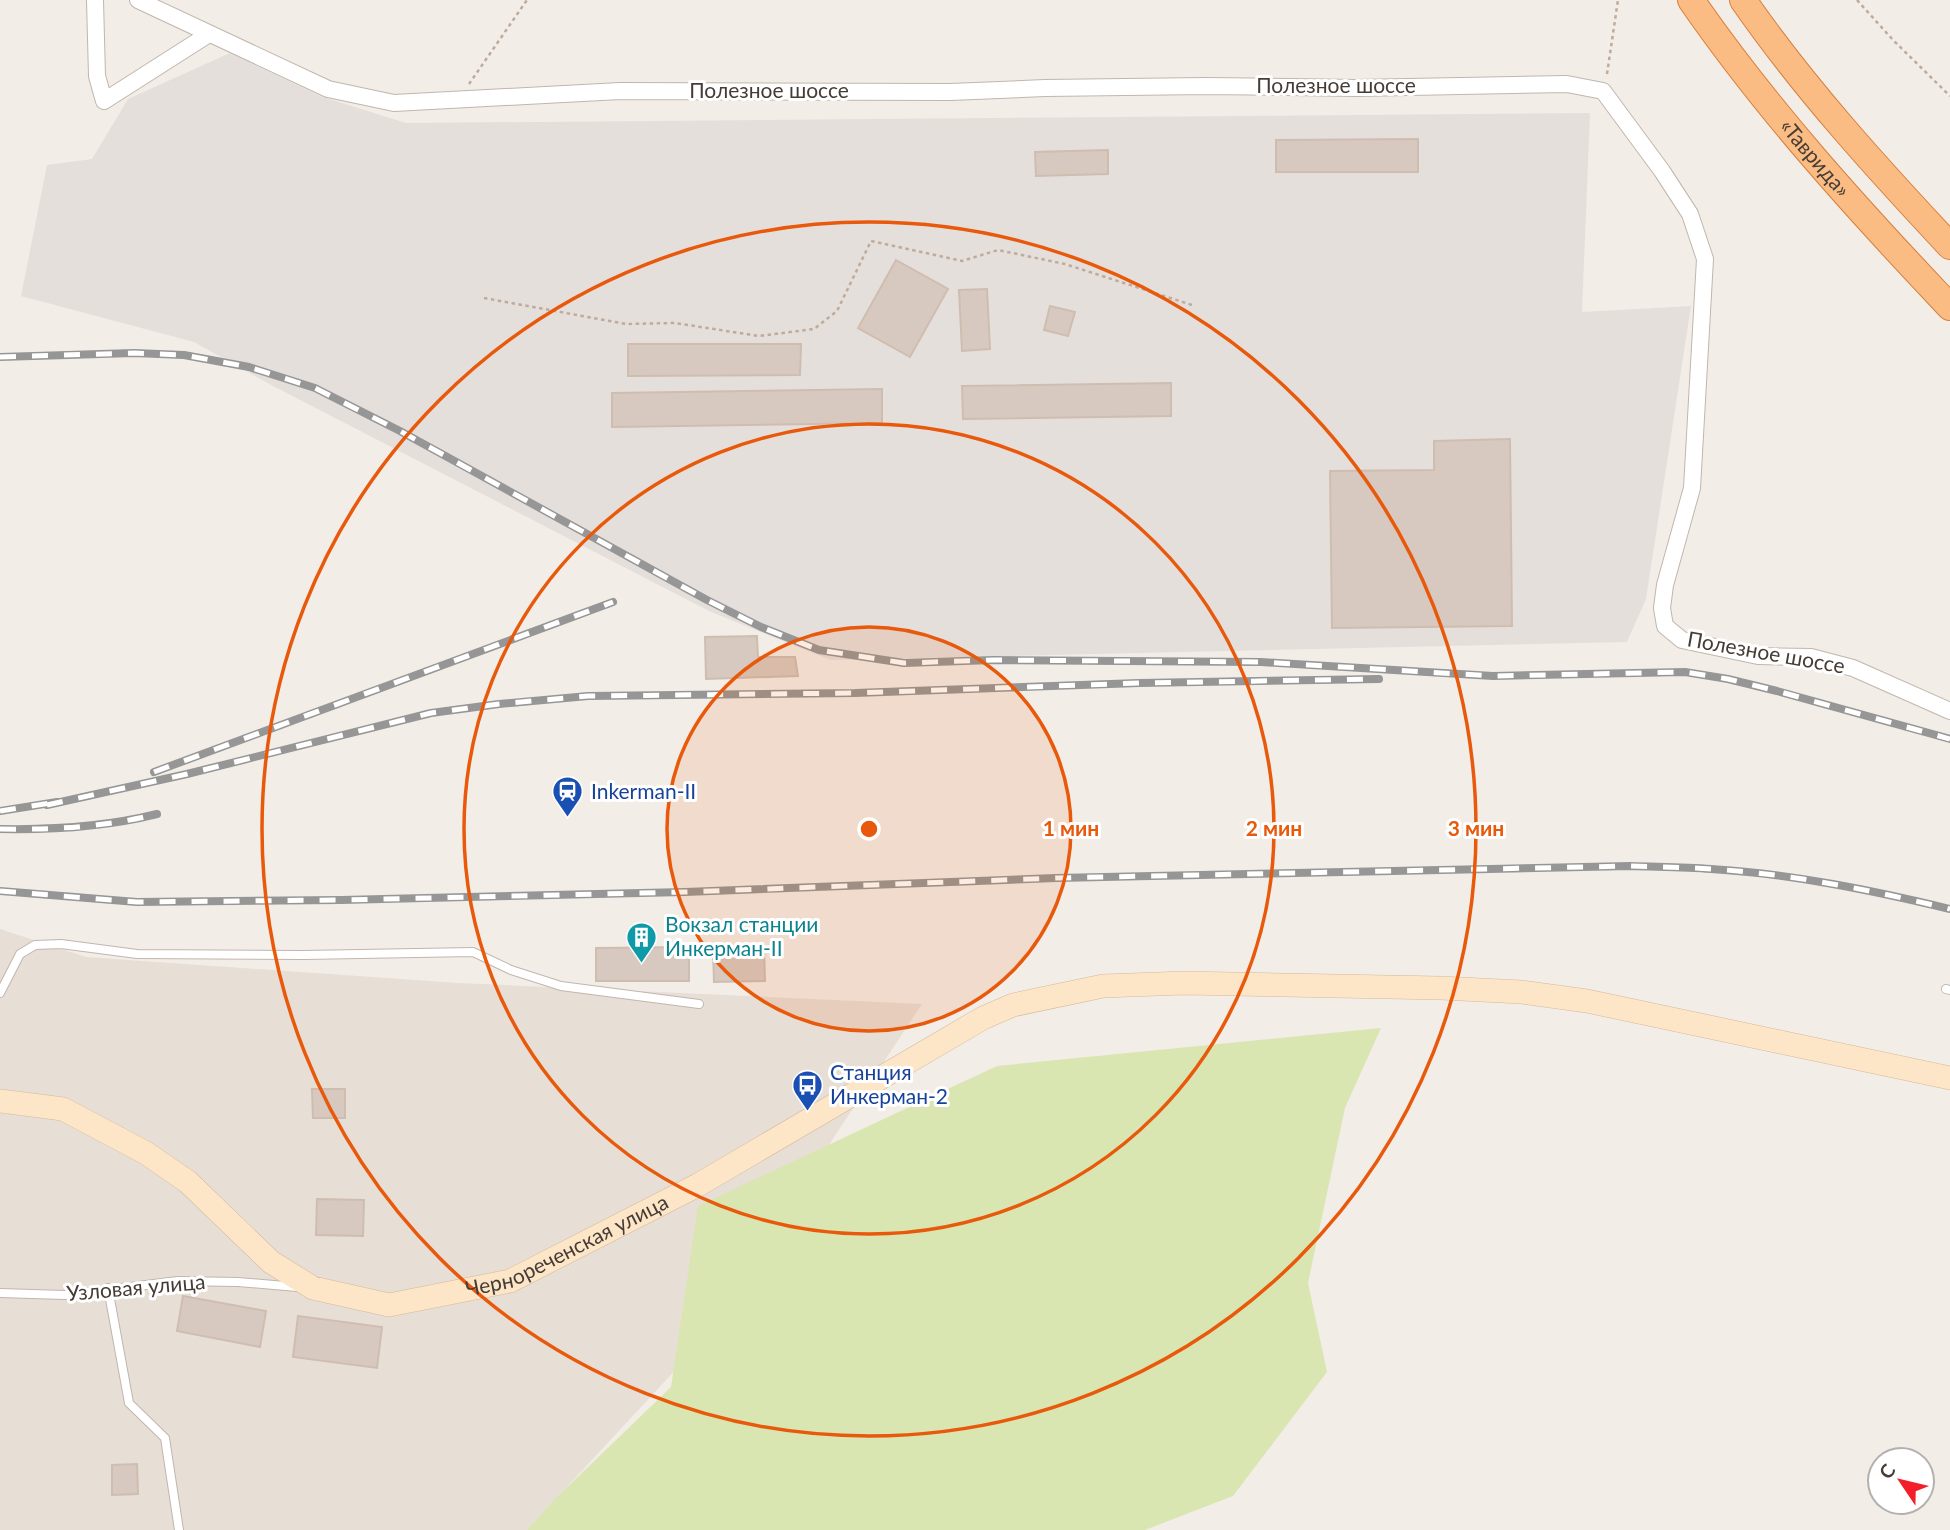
<svg xmlns="http://www.w3.org/2000/svg" width="1950" height="1530" viewBox="0 0 1950 1530" font-family="Lato,sans-serif">
<style>
.residential{fill:#e7ded5}
.industrial{fill:#e5dfdc}
.green{fill:#d9e6b1}
.building{fill:#d7c9c0;stroke:#cfbdb0;stroke-width:2}
.lines{fill:none;stroke-linecap:round;stroke-linejoin:round}
.service-casing{stroke:#c1b6ad;stroke-width:10}
.minor-casing{stroke:#c1b6ad;stroke-width:18}
.secondary-casing{stroke:#d4b99b;stroke-width:24}
.trunk-casing{stroke:#d87e3c;stroke-width:28}
.path{stroke:#bfab9c;stroke-width:2.5;stroke-dasharray:3.5 3.5;stroke-linecap:butt}
.service{stroke:#fff;stroke-width:8}
.minor{stroke:#fff;stroke-width:16}
.secondary{stroke:#fde5c7;stroke-width:23}
.trunk{stroke:#fabc82;stroke-width:26}
.rail-casing{stroke:#969696;stroke-width:8}
.rail{stroke:#fff;stroke-width:5;stroke-dasharray:16;stroke-linecap:butt}
.ring{fill:none;stroke:#e8590c;stroke-width:3.5}
.labels{text-anchor:middle;stroke-width:6;stroke-linejoin:round;paint-order:stroke}
.street-label{font-size:21px;fill:#463c36;stroke:#fff}
.transit-label{font-size:21px;fill:#164399;stroke:#fff;text-anchor:start}
.culture-label{font-size:21px;fill:#0d838f;stroke:#fff;text-anchor:start}
.centre{fill:#e8590c;stroke:#fff;stroke-width:3.5}
.ring-label{font-size:21px;text-anchor:middle;font-weight:bold;fill:#e8590c;stroke:#fff;stroke-width:6;stroke-linejoin:round;paint-order:stroke}
</style>
<rect width="100%" height="100%" fill="#f3ede7"/>
<polygon class="residential" points="0,929 86,957 458,983 922,1004 739,1281 680,1365 527,1530 0,1530"/>
<polygon class="industrial" points="230,53 320,96 406,123 1590,113 1582,312 1691,306 1646,599 1627,642 831,660 711,612 273,386 194,342 21,296 47,165 92,159 128,99"/>
<polygon class="green" points="1381,1028 1345,1108 1308,1283 1327,1372 1233,1496 1145,1530 527,1530 557,1497 671,1387 698,1206 997,1066"/>
<g class="building">
<polygon points="1418,139 1418,172 1276,172 1276,140"/>
<polygon points="1108,150 1108,174 1036,176 1035,152"/>
<polygon points="896,260 948,289 910,357 858,328"/>
<polygon points="987,289 990,349 962,351 959,290"/>
<polygon points="1050,306 1075,312 1068,336 1044,330"/>
<polygon points="628,344 801,344 800,375 628,376"/>
<polygon points="1171,383 1171,416 963,419 962,386"/>
<polygon points="882,389 882,423 612,427 612,393"/>
<polygon points="1510,439 1512,626 1332,628 1330,471 1434,470 1434,441"/>
<polygon points="757,636 758,657 795,657 798,676 706,679 705,637"/>
<polygon points="689,947 689,981 596,981 596,948"/>
<polygon points="764,948 765,981 714,982 713,949"/>
<polygon points="312,1089 345,1089 345,1118 313,1118"/>
<polygon points="317,1199 364,1200 363,1236 316,1235"/>
<polygon points="183,1296 266,1311 260,1347 177,1331"/>
<polygon points="298,1316 382,1327 377,1368 293,1357"/>
<polygon points="137,1464 138,1494 112,1495 112,1465"/>
</g>
<g class="lines">
<defs>
<g id="service">
<polyline points="1946,989 1950,990"/>
<polyline points="0,993 20,954 35,945 61,944 137,954 304,955 473,952 511,970 561,986 699,1004"/>
<polyline points="108,1288 129,1403 165,1438 179,1530"/>
<polyline points="0,1293 65,1295 178,1281 238,1282 297,1287"/>
</g>
<g id="minor">
<polyline points="95,0 97,76 104,101 209,34"/>
<polyline points="138,0 328,89 394,103 620,91 950,92 1045,88 1206,86 1357,88 1567,84 1603,91 1662,171 1690,214 1705,259 1692,488 1665,585 1662,608 1665,626 1682,640 1758,656 1811,657 1853,668 1950,711"/>
</g>
<g id="secondary">
<path id="s1" d="M0,1101L63,1109L146,1153L188,1182L271,1262L313,1288L389,1305L510,1281L698,1185L983,1018L1013,1005L1103,986L1185,983L1441,988L1522,992L1587,1001L1950,1078"/>
</g>
<g id="trunk">
<path id="s2" d="M1691,0C1767,110 1858,210 1950,307"/>
<path d="M1743,0C1804,88 1877,168 1950,246"/>
</g>
</defs>
<use href="#service" class="service-casing"/>
<use href="#minor" class="minor-casing"/>
<use href="#secondary" class="secondary-casing"/>
<use href="#trunk" class="trunk-casing"/>
<g class="path">
<polyline points="1857,0 1893,40 1950,96"/>
<polyline points="1607,74 1618,0"/>
<polyline points="469,84 527,0"/>
<polyline points="484,298 626,324 675,323 759,336 814,329 837,311 871,241 962,261 998,250 1065,264 1192,305"/>
</g>
<use href="#service" class="service"/>
<use href="#minor" class="minor"/>
<use href="#secondary" class="secondary"/>
<use href="#trunk" class="trunk"/>
<defs>
<g id="rail">
<polyline points="0,357 134,353 184,355 249,367 315,388 400,431 707,600 761,627 819,650 904,663 993,660 1261,662 1493,676 1685,672 1728,679 1777,691 1950,739"/>
<polyline points="154,772 613,602"/>
<polyline points="47,805 187,774 431,713 499,704 588,696 855,693 1139,683 1379,679"/>
<polyline points="0,811 57,802"/>
<path d="M0,829C53,830 105,827 157,814"/>
<path d="M0,891L137,902L341,900L685,892L1056,878L1630,866C1657,867 1684,867 1711,869C1792,874 1871,890 1950,909"/>
</g>
</defs>
<use href="#rail" class="rail-casing"/>
<use href="#rail" class="rail"/>
</g>
<circle cx="869" cy="829" r="202" fill="#e8590c" fill-opacity=".12"/>
<g class="ring">
<circle cx="869" cy="829" r="202"/>
<circle cx="869" cy="829" r="405"/>
<circle cx="869" cy="829" r="607"/>
</g>
<defs>
<symbol id="station-pin" viewBox="-11 -11 22 30"><path d="M0 17L-7.5 6A9.5 9.5 0 1 1 7.5 6Z" fill="#1a4fb4" stroke="#fff"/><path d="M-3-6H3Q5-6 5-4V2Q5 4 3 4L4.5 6H3L1.5 4h-3L-3 6H-4.5L-3 4Q-5 4-5 2V-4Q-5-6-3-6ZM-3.5-4v3h7v-3ZM-3.5 1v1.5H-2V1ZM2 1v1.5H3.5V1Z" fill="#fff"/></symbol>
<symbol id="building-pin" viewBox="-11 -11 22 30"><path d="M0 17L-7.5 6A9.5 9.5 0 1 1 7.5 6Z" fill="#0f9aa8" stroke="#fff"/><path d="M-4-6H4V6H1V3H-1V6H-4ZM-2.5-4.3h1.7v1.8h-1.7ZM.8-4.3h1.7v1.8H.8ZM-2.5-1h1.7V.8h-1.7ZM.8-1h1.7V.8H.8Z" fill="#fff"/></symbol>
<symbol id="bus-pin" viewBox="-11 -11 22 30"><path d="M0 17L-7.5 6A9.5 9.5 0 1 1 7.5 6Z" fill="#1a4fb4" stroke="#fff"/><path d="M-5-6H5V4H4V6H2V4H-2V6H-4V4H-5ZM-3.5-4V0h7V-4ZM-3.5 1.2v1.5H-2V1.2ZM2 1.2v1.5H3.5V1.2Z" fill="#fff"/></symbol>
</defs>
<g fill-rule="evenodd">
<use href="#station-pin" x="550" y="774" width="35" height="47"/>
<use href="#building-pin" x="624" y="920" width="35" height="47"/>
<use href="#bus-pin" x="790" y="1068" width="35" height="47"/>
</g>
<g class="labels">
<g class="street-label">
<text x="1336" y="93">Полезное шоссе</text>
<text x="769" y="98">Полезное шоссе</text>
<text dy="7" stroke="none"><textPath href="#s2" startOffset="201">«Таврида»</textPath></text>
<text transform="translate(1766 653) rotate(10)" y="7">Полезное шоссе</text>
<text dy="7" stroke="none"><textPath href="#s1" startOffset="640">Чернореченская улица</textPath></text>
<text transform="translate(136 1288) rotate(-5)" y="7">Узловая улица</text>
</g>
<g class="transit-label">
<text x="591" y="799">Inkerman-II</text>
<text x="830" y="1080">Станция<tspan x="830" dy="24">Инкерман-2</tspan></text>
</g>
<g class="culture-label">
<text x="665" y="932">Вокзал станции<tspan x="665" dy="24">Инкерман-II</tspan></text>
</g>
</g>
<circle cx="869" cy="829" r="10" class="centre"/>
<g class="ring-label">
<text x="1071" y="836">1 мин</text>
<text x="1274" y="836">2 мин</text>
<text x="1476" y="836">3 мин</text>
</g>
<g transform="translate(1901 1481) rotate(305)"><circle r="33" fill="#ffffff" stroke="#b5b1af" stroke-width="2"/>
<path d="M0-5L12 26L0 18L-12 26Z" fill="#f21f2b"/>
<text y="-10" font-size="19" font-weight="bold" text-anchor="middle" fill="#463c36">С</text>
</g>
</svg>
